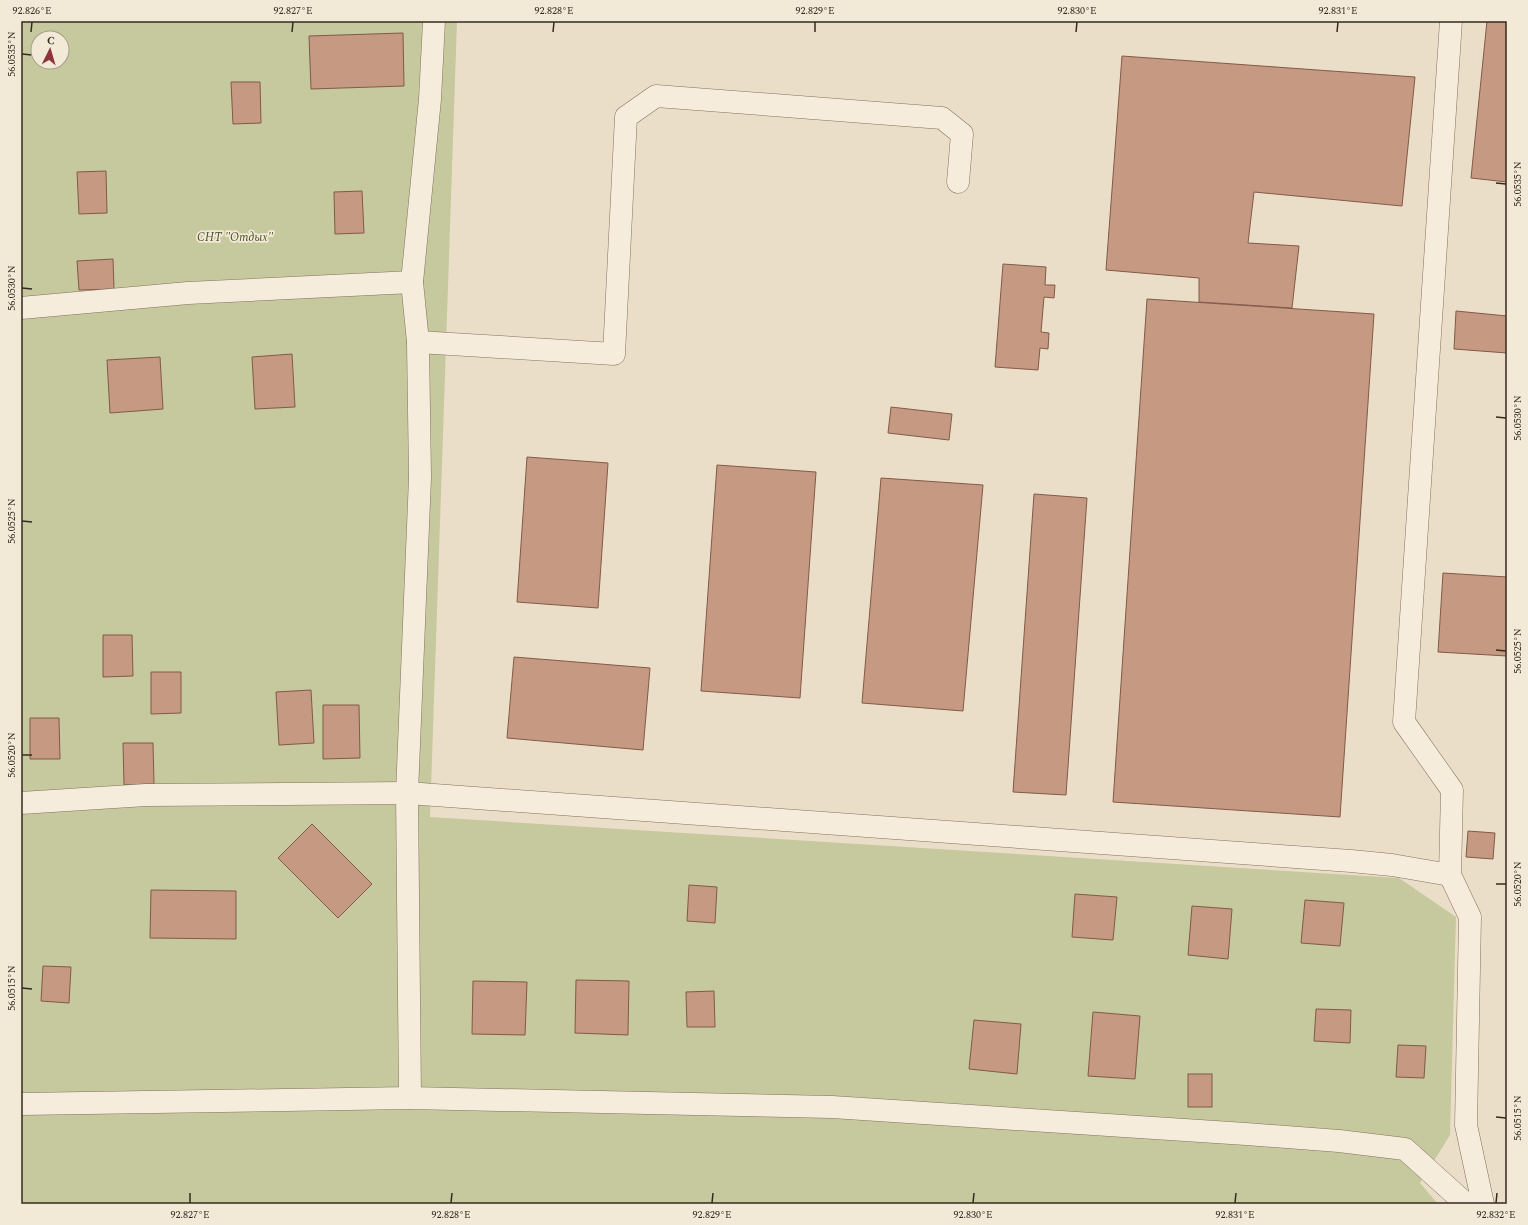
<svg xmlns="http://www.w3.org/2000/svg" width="1528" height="1225" viewBox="0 0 1528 1225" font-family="Spectral,serif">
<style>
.green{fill:#c6c89d;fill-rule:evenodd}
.building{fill:#c59982;stroke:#825a47}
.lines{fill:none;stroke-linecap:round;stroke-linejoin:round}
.minor-casing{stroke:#85705f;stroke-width:23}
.minor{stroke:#f6ecdb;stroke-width:22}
.ticks{fill:none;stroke:#372a21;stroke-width:1.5}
.labels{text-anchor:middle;stroke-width:3.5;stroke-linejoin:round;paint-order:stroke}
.park-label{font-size:12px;font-style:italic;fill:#4b522a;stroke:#f3e9d7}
.neatline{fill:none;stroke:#372a21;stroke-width:1.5}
.ticks-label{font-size:10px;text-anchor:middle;fill:#372a21}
</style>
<rect width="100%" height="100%" fill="#ebdec8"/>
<path class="green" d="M21,21H457L430,817L1399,878L1456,917L1450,1135L1420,1183L1438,1204H21ZM38,38H62V62H38Z"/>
<g class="building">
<polygon points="1487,21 1507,21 1507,182 1471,178"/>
<polygon points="403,33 404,86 311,89 309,36"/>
<polygon points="1122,56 1415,77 1402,206 1254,192 1248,243 1299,246 1292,308 1199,302 1199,278 1106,270"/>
<polygon points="231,82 260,82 261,123 233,124"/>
<polygon points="106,171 107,213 79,214 77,172"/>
<polygon points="362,191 364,233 335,234 334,192"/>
<polygon points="113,259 114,289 79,290 77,261"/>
<polygon points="1003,264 1046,267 1045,285 1055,285 1054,298 1044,297 1041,332 1049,333 1048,349 1040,348 1038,370 995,367"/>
<polygon points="1147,299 1374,314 1340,817 1113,802"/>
<polygon points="1456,311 1507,316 1507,353 1454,349"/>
<polygon points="292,354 295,407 255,409 252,357"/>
<polygon points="160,357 163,409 110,413 107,360"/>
<polygon points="891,407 952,414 949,440 888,433"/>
<polygon points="527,457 608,463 598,608 517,602"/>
<polygon points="717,465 816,472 800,698 701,691"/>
<polygon points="881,478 983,485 963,711 862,703"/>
<polygon points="1034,494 1087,498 1066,795 1013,792"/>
<polygon points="1443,573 1507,577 1507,656 1438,652"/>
<polygon points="103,635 132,635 133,676 103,677"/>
<polygon points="514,657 650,668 643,750 507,738"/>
<polygon points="151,672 181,672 181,713 151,714"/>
<polygon points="311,690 314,743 279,745 276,692"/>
<polygon points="323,705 359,705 360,758 323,759"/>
<polygon points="30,718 59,718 60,759 30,759"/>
<polygon points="123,743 153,743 154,784 124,785"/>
<polygon points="312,824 372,884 338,918 278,858"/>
<polygon points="1468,831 1495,833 1493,859 1466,857"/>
<polygon points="689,885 717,887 715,923 687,921"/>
<polygon points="151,890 236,891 236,939 150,938"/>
<polygon points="1075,894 1117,897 1113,940 1072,937"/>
<polygon points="1305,900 1344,903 1340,946 1301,943"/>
<polygon points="1192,906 1232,909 1228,959 1188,955"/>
<polygon points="43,966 71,967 69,1003 41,1001"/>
<polygon points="576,980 629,981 628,1035 575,1033"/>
<polygon points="473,981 527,982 525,1035 472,1034"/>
<polygon points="714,991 715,1027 687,1027 686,992"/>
<polygon points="1316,1009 1351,1010 1350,1043 1314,1041"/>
<polygon points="1093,1012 1140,1016 1135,1079 1088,1076"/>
<polygon points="974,1020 1021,1024 1017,1074 969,1069"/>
<polygon points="1398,1045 1426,1046 1424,1078 1396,1077"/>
<rect x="1188" y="1074" width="24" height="33"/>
</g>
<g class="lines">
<defs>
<g id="minor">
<polyline points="1451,21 1404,722 1452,790 1450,875 1470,917 1466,1125 1483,1204"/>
<polyline points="21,308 188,293 412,282"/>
<polyline points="418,342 614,354 626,117 656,96 942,118 962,134 958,182"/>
<polyline points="21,803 146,795 407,793 1351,861 1392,865 1450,875"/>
<polyline points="410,1098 407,793 420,478 418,342 412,282 430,99 434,21"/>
<polyline points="21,1104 410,1098 832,1107 1246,1134 1339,1141 1405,1149 1466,1204"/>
</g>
</defs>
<use href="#minor" class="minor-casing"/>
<use href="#minor" class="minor"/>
</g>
<path class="ticks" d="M31,32L32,22M292,32L293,22M553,32L554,22M815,32V22M1076,32L1077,22M1337,32L1338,22M22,54L32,55M1496,183L1506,184M22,288L32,289M1496,417L1506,418M22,521L32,522M1496,650L1506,651M22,755H32M1496,884H1506M22,988L32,989M1496,1117L1506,1118M190,1203V1193M451,1203L452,1193M712,1203L713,1193M973,1203L974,1193M1235,1203L1236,1193M1496,1203L1497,1193"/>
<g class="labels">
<g class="park-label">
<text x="235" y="241">СНТ "Отдых"</text>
</g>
</g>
<rect width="1528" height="1225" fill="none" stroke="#f3e9d7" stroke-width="44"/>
<g transform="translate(50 50) rotate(5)"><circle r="19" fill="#f3e9d7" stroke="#a89d8e"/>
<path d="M0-3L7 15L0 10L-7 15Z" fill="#8f343c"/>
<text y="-6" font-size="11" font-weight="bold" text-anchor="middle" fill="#372a21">С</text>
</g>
<rect x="22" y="22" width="1484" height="1181" class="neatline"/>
<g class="ticks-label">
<text x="32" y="14">92.826°E</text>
<text x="293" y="14">92.827°E</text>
<text x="554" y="14">92.828°E</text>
<text x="815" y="14">92.829°E</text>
<text x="1077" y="14">92.830°E</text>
<text x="1338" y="14">92.831°E</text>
<text transform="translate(11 54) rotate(-90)" y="4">56.0535°N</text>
<text transform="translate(1517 184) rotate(-90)" y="4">56.0535°N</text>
<text transform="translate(11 288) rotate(-90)" y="4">56.0530°N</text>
<text transform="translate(1517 418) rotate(-90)" y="4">56.0530°N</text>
<text transform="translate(11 521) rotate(-90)" y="4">56.0525°N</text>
<text transform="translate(1517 651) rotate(-90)" y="4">56.0525°N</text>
<text transform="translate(11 755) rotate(-90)" y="4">56.0520°N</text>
<text transform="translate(1517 884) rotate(-90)" y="4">56.0520°N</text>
<text transform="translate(11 988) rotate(-90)" y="4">56.0515°N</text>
<text transform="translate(1517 1118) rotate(-90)" y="4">56.0515°N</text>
<text x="190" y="1218">92.827°E</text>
<text x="451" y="1218">92.828°E</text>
<text x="712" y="1218">92.829°E</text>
<text x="973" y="1218">92.830°E</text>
<text x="1235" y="1218">92.831°E</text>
<text x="1496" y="1218">92.832°E</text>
</g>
</svg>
